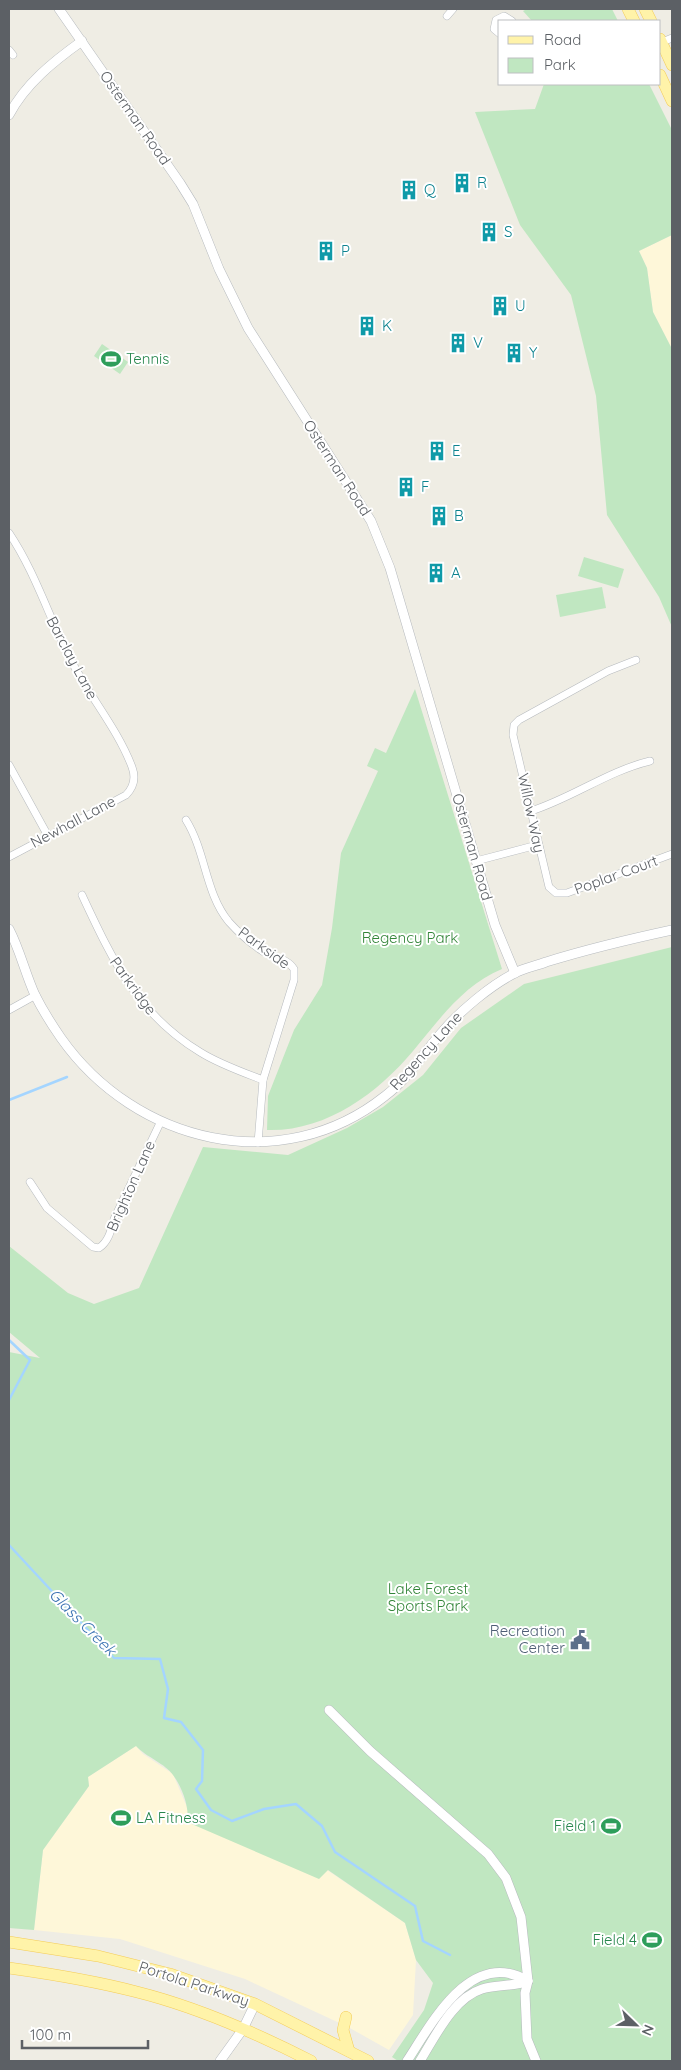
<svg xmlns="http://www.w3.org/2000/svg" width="681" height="2070" viewBox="0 0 681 2070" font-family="Quicksand,sans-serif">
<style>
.commercial{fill:#fef7d9}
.green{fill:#c0e7c1}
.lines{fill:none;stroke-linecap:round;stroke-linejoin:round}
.stream{stroke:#a4d5ff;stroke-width:2.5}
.minor-casing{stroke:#b6babe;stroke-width:8}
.tertiary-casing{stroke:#b6babe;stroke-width:10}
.primary-casing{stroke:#f4cc58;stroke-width:12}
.minor{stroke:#fff;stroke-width:7}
.tertiary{stroke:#fff;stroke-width:9}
.primary{stroke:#fff3a9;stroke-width:11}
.labels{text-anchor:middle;stroke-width:4;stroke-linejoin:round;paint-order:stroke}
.street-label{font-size:15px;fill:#5c6065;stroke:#fff}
.culture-label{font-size:15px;fill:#0d838f;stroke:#fff;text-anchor:start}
.leisure-label{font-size:15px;fill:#27864d;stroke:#fff;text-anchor:start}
.park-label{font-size:15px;fill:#338539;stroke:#fff}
.service-label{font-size:15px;fill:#4e5e75;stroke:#fff;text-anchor:end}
.water-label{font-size:16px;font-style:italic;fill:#3e75b4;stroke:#fff}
</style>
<rect width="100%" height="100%" fill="#efede4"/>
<g class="commercial">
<polygon points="672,235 672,355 671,347 653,312 647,268 639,251"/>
<polygon points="136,1746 143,1754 173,1774 189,1812 327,1870 405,1923 416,1960 413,2015 389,2050 348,2027 245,1979 120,1939 34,1930 43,1850 89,1786 88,1777"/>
</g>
<g class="green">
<polygon points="527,9 612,9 618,21 532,21 523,11"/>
<polygon points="544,84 649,84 672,130 672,235 639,251 647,268 653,312 671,347 672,355 672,627 659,597 607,515 596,396 571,295 520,225 475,112 535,109"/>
<polygon points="102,344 128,362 120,374 94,356"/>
<polygon points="584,557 624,569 618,588 578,576"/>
<polygon points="602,587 606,608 560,617 556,595"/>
<path d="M415,689L502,969C463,985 439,1020 413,1051C377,1094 325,1132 267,1130L268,1096L294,1030L322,985L332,928L341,853L378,771L367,766L375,748L386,753Z"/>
<path d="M672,947V2061H398L392,2057L424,2010L433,1983L416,1960L405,1923L328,1870L319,1879L187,1822C190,1808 182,1787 173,1775C166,1764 146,1757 136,1746L88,1777L89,1786L43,1850L34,1930L9,1928V1352L40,1358L9,1332V1246L68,1293L94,1304L139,1288L203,1147L288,1155L347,1128L383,1107L423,1075L461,1028L524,984Z"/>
</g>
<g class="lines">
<g class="stream">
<polyline points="9,1100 67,1077"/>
<polyline points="9,1340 30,1360 9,1400"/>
<polyline points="9,1545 114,1658 160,1659 168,1689 164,1718 181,1722 203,1750 202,1781 196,1789 211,1810 232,1821 264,1809 296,1804 322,1826 335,1852 415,1906 423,1941 450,1955"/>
</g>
<defs>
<g id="minor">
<polyline points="447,16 453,9"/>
<polyline points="500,34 494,29 496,20 504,16 512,21"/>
<polyline points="660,43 672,38"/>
<polyline points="9,50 13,55"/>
<path d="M9,533C36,573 50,621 73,664C91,698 118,730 132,767C136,778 134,787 126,795L9,857"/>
<polyline points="636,660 608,671 519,720 514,725 513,735 549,887 556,893 567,893 672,854"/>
<polyline points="9,765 48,836"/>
<path d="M531,811C572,798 608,771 650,761"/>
<path d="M186,820C206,852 205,893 229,922C239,933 251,944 264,952C274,957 288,959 294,969V980L263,1080L258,1143"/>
<polyline points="476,861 537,845"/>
<path d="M82,895C112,959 137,1014 200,1052C219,1064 242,1072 263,1080"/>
<polyline points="9,1010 36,995"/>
<path d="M30,1182L47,1208L93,1247L99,1248C109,1241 111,1230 114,1219L161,1121"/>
</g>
<g id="tertiary">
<polyline points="59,9 180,183 193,204 219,269 248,328 371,521 390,568 495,925 515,973"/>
<path d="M9,115C25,84 54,61 82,41"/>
<path d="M9,929C20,950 25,973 35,995C42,1009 52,1025 61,1038C135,1143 281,1179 385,1096C409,1078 423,1053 443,1031C460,1011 491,985 515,973C524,968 536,966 546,962C588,949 630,939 672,930"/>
<polyline points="329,1710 370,1751 488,1854 506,1878 521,1917 528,1981 525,1993 527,2039 536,2061"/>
<polyline points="220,2061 243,2029 255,2004"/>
<path d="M407,2061C432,2023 471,1947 528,1981"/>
<path d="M420,2061C435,2037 453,1998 482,1989C498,1984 513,1987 528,1981"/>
</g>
<g id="primary">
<polyline points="628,9 634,21"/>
<polyline points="645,9 651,21"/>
<polyline points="660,39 672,65"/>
<polyline points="660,75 672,101"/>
<polyline points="9,1942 98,1956 170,1974 255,2004 368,2061"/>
<path d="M9,1968C52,1974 95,1981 137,1992C197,2007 256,2033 311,2061"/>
<polyline points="346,2017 343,2030 349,2051"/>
</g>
</defs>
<use href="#minor" class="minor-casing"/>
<use href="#tertiary" class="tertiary-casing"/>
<use href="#primary" class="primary-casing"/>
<use href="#minor" class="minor"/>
<use href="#tertiary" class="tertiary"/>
<use href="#primary" class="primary"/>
</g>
<defs>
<symbol id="building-bare" viewBox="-9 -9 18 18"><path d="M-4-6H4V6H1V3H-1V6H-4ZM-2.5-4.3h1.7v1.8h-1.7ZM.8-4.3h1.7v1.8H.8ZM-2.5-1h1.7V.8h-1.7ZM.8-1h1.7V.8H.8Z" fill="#0f9aa8" stroke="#fff" stroke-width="2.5" paint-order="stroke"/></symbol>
<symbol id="stadium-bare" viewBox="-9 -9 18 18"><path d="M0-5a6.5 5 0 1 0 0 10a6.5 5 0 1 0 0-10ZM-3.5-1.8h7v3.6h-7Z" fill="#2e9e5b" stroke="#fff" stroke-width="2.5" paint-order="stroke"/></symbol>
<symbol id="civic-bare" viewBox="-9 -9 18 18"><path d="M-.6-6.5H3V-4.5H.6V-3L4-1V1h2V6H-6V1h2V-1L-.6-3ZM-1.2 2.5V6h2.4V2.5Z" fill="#5c6f8a" stroke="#fff" stroke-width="2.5" paint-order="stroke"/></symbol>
</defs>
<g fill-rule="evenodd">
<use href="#building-bare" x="448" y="169" width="28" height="28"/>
<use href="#building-bare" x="395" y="176" width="28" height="28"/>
<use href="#building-bare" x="475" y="218" width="28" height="28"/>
<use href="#building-bare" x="312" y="237" width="28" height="28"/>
<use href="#building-bare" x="486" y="292" width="28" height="28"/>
<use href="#building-bare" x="353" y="312" width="28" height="28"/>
<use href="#building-bare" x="444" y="329" width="28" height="28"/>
<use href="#building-bare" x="500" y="339" width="28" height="28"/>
<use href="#stadium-bare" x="97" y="345" width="28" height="28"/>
<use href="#building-bare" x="423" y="437" width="28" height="28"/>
<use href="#building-bare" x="392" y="473" width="28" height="28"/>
<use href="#building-bare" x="425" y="502" width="28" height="28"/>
<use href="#building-bare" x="422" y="559" width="28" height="28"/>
<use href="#civic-bare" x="566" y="1626" width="28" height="28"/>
<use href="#stadium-bare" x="107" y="1804" width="28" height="28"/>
<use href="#stadium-bare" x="597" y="1812" width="28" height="28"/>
<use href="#stadium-bare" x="638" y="1926" width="28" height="28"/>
</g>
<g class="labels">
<g class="street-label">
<text transform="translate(135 118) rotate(55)" y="5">Osterman Road</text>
<text transform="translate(337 468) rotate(57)" y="5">Osterman Road</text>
<text transform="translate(72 658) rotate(62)" y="5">Barclay Lane</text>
<text transform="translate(531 813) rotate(78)" y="5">Willow Way</text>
<text transform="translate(73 822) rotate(-28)" y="5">Newhall Lane</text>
<text transform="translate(472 847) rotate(74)" y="5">Osterman Road</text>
<text transform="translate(616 875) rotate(-20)" y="5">Poplar Court</text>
<text transform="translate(264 948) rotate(36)" y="5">Parkside</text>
<text transform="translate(133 986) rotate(54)" y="5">Parkridge</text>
<text transform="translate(426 1051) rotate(-48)" y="5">Regency Lane</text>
<text transform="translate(131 1186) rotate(-66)" y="5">Brighton Lane</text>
<text transform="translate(194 1984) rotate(18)" y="5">Portola Parkway</text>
</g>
<g class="culture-label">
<text x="477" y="188">R</text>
<text x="424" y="195">Q</text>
<text x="504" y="237">S</text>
<text x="341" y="256">P</text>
<text x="515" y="311">U</text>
<text x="382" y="331">K</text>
<text x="473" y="348">V</text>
<text x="529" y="358">Y</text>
<text x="452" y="456">E</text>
<text x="421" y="492">F</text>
<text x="454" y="521">B</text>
<text x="451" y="578">A</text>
</g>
<g class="leisure-label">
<text x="126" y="364">Tennis</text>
<text x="136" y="1823">LA Fitness</text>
<text x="596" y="1831" text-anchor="end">Field 1</text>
<text x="637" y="1945" text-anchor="end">Field 4</text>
</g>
<g class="park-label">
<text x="410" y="943">Regency Park</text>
<text x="428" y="1594">Lake Forest<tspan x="428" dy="17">Sports Park</tspan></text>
</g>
<g class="service-label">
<text x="565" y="1636">Recreation<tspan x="565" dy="17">Center</tspan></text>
</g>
<g class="water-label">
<text transform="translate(83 1622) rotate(45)" y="6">Glass Creek</text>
</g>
</g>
<rect width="681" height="2070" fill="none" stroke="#5c6065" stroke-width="20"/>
<rect x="498" y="20" width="162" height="65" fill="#ffffff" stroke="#bebfc1"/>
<rect x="508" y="36" width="25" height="8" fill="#fff3a9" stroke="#bebfc1"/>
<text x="544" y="45" font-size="15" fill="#5c6065">Road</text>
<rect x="508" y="58" width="25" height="15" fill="#c0e7c1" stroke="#bebfc1"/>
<text x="544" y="70" font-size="15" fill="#5c6065">Park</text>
<g transform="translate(636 2025) rotate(113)" stroke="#ffffff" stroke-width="4" paint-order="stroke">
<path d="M0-4L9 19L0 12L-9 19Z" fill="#5c6065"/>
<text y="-8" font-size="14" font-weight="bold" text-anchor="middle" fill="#5c6065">N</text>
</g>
<path d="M22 2040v8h126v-8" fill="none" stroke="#5c6065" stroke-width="2.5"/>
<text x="30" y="2040" font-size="15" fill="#5c6065" stroke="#ffffff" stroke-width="4" paint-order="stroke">100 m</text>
</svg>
